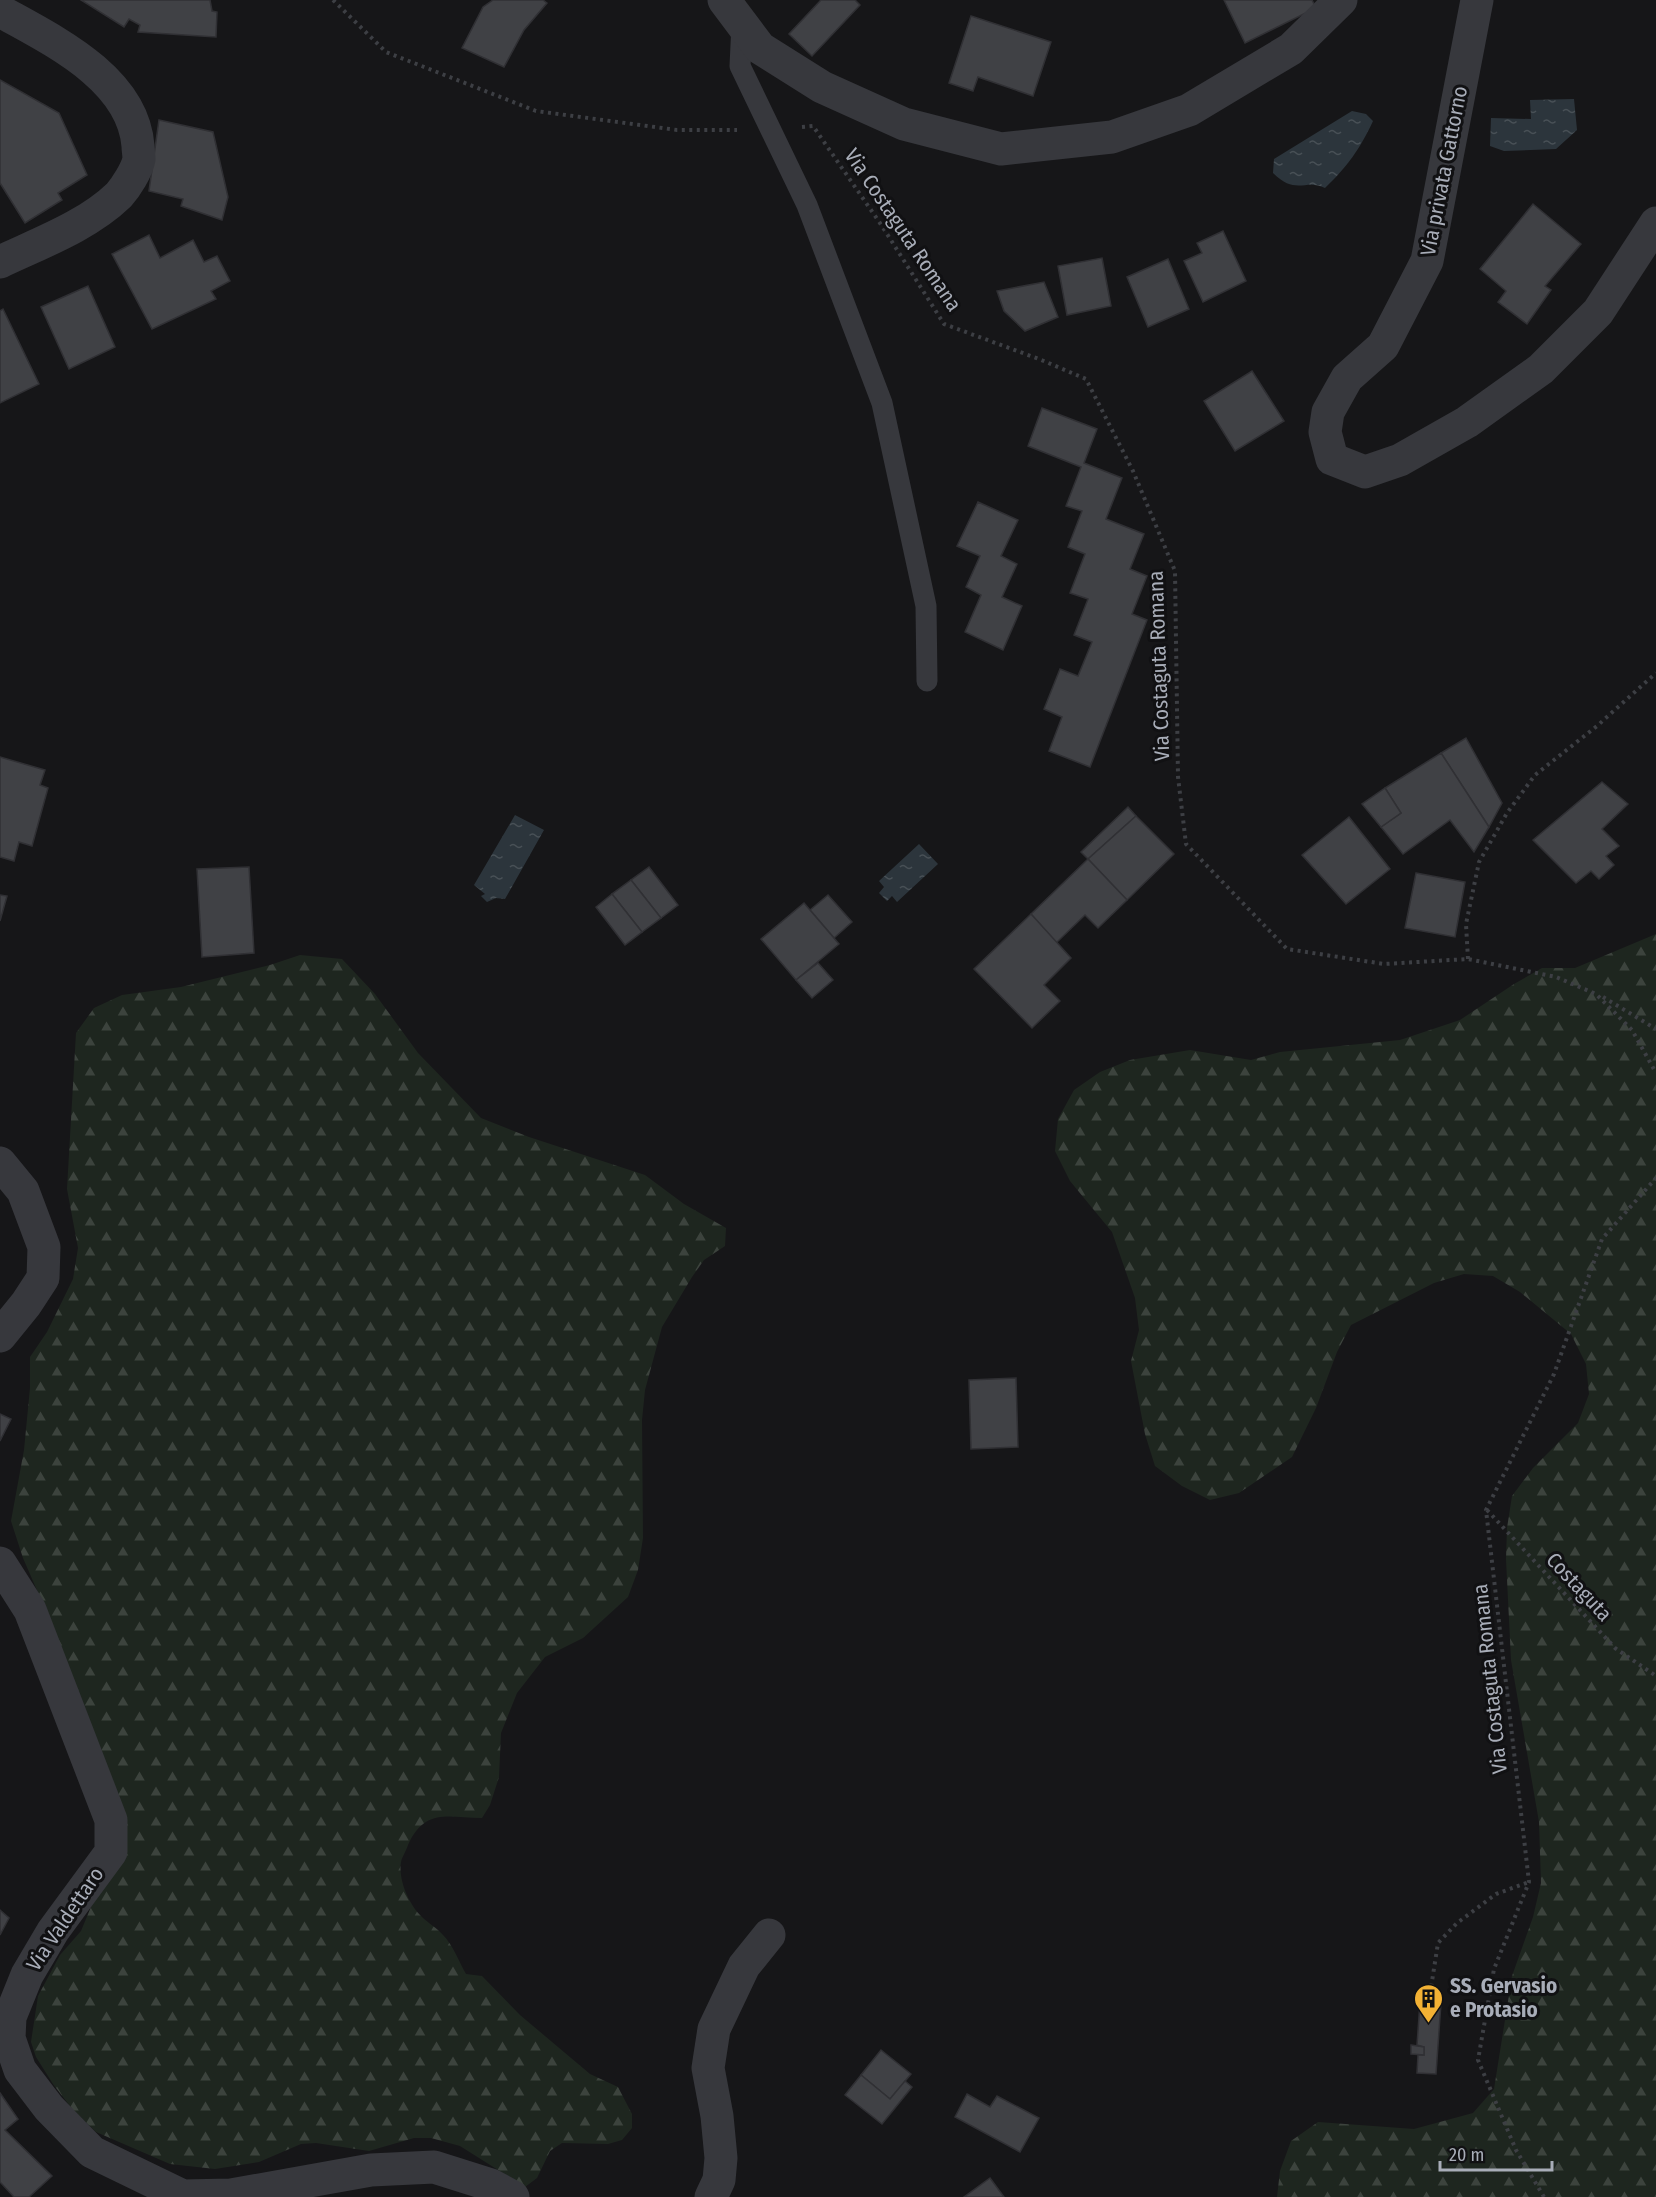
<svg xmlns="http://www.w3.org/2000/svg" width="1656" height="2197" viewBox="0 0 1656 2197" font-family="'Fira Sans Condensed',sans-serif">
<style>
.forest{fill:url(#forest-firs)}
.water{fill:url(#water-ripples)}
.building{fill:#404145;stroke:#303034;stroke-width:1.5}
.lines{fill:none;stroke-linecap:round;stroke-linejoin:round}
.path{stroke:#3d3f44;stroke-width:4;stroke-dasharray:3 4.5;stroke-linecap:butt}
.service{stroke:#37383d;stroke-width:21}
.minor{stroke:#37383d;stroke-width:33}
.labels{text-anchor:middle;stroke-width:6;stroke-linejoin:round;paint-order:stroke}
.street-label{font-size:21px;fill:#a8adb8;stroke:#111113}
.poi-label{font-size:21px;font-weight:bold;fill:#a8adb8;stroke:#111113;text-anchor:start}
</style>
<defs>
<pattern id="forest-firs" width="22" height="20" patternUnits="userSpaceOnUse" patternTransform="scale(1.5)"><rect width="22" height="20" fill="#1e261f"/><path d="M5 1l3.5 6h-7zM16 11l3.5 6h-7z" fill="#3c433d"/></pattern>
<pattern id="water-ripples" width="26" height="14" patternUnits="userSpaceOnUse" patternTransform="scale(1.5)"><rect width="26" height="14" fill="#2c353c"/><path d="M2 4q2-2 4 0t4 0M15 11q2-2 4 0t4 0" fill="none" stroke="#485056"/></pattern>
</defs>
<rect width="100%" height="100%" fill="#161618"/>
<g class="forest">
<polygon points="1656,934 1656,2197 1277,2197 1280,2171 1291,2141 1318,2122 1414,2129 1473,2113 1494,2089 1512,1976 1533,1917 1541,1883 1539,1822 1511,1660 1506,1559 1507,1528 1512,1496 1533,1468 1578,1423 1589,1394 1586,1364 1571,1334 1520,1292 1493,1276 1464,1274 1434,1283 1351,1325 1337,1352 1316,1408 1292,1457 1239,1493 1210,1500 1182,1486 1155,1466 1145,1434 1131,1361 1139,1330 1135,1298 1112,1232 1070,1181 1055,1151 1058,1119 1074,1090 1100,1072 1130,1060 1190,1050 1251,1060 1280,1052 1400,1040 1460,1020 1514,984 1542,968 1575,968"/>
<path d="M300,955L342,959L375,994L418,1053L481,1118L529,1137L645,1175L684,1204L726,1228L725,1246L704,1260L692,1277L662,1327L645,1390L642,1420L643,1538L638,1570L628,1597L583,1638L545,1657L517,1693L501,1733L499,1777L490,1805L482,1818C449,1818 425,1807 408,1845C406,1851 402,1857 401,1862C398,1880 409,1905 422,1917C428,1923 437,1928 443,1935C453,1945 459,1962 466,1974L482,1976L520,2015L590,2074L618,2087L632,2114V2128L622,2140L608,2144L562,2143L550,2151L537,2178L525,2187L460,2146L431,2138H414L369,2151L316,2143L301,2144L259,2162L215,2169L170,2164L96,2132L73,2110L53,2084L36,2057L31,2042L38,1996L60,1955L81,1931L98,1890L119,1861L46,1611L23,1558L11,1521L24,1450L30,1388V1357L47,1332L73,1279L78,1248L67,1189L76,1033L94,1008L122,995L181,987L270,965Z"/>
</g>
<g class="water">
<polygon points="1574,99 1577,130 1556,149 1504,151 1490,146 1491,118 1531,119 1530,100"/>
<path d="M1352,111L1366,114L1373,121C1360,149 1347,167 1325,188C1306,178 1296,196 1273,173L1274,159Z"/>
<polygon points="515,815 544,830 505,899 496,898 487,902 481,896 485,894 474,885"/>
<polygon points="919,844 938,864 897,902 892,896 887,901 879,893 884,887 879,881"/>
</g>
<g class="building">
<polygon points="81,0 210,0 212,11 217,12 216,37 138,32 140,25 129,19 124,27"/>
<polygon points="493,0 543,0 547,3 524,30 504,67 462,48 483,7"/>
<polygon points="821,0 855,0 860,5 812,56 789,34"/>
<polygon points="1224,0 1312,0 1316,8 1245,43"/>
<polygon points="971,16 1051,42 1033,96 978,77 973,91 949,83"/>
<polygon points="0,80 59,113 87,175 58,193 62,200 25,223 0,183"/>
<polygon points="159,120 213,132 228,197 222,220 181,206 183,199 149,191"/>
<polygon points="1533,204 1581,244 1545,286 1551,290 1527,324 1498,302 1506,291 1480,269"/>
<polygon points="1223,231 1246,281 1203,302 1184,261 1202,253 1197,243"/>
<polygon points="149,235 160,258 193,240 204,262 217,256 230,281 211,291 216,299 152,329 112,254"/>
<polygon points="1102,258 1111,306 1067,315 1058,266"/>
<polygon points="1168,259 1189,309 1148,327 1127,277"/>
<polygon points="1044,282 1058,317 1025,331 1004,311 997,291"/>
<polygon points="88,286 115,347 69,369 41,307"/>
<polygon points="3,309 39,384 0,403 0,311"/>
<polygon points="1252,371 1284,421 1235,451 1204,401"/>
<polygon points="1042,408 1097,429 1084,463 1122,478 1106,519 1144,534 1130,569 1147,576 1132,614 1147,620 1090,767 1049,751 1062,717 1044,709 1060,669 1078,676 1092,642 1074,635 1088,599 1070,593 1085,554 1068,547 1082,511 1066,506 1081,467 1028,446"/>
<polygon points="978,502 1018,520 1001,556 1017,564 1002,597 1022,606 1003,650 965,632 981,595 966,587 980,556 957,546"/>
<polygon points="1466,738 1502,803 1489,827 1441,753"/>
<polygon points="1441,753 1489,827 1474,852 1450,820 1403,854 1381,827 1401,813 1385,788"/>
<polygon points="0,757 45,770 40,785 48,788 32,846 19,842 14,861 0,857"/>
<polygon points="1602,782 1628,804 1602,829 1619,846 1606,856 1614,865 1599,879 1591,871 1576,883 1533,840"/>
<polygon points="1385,788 1401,813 1381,827 1362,804"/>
<polygon points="1128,807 1136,816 1088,859 1081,852"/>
<polygon points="1136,816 1174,854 1127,900 1088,859"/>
<polygon points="1349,817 1390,869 1346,904 1302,855"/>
<polygon points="1088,859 1127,900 1098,928 1085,915 1056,943 1031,914"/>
<polygon points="249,867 254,953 202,957 197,869"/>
<polygon points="649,867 678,905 661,918 631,880"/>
<polygon points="1416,873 1465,882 1455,937 1405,928"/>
<polygon points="631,880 661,918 642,932 612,894"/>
<polygon points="612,894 642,932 625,945 596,907"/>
<polygon points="0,895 7,896 0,921"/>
<polygon points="828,895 852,922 834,938 810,910"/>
<polygon points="804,903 839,944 796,980 761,939"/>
<polygon points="1031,914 1071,958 1044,985 1060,1001 1032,1028 974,969"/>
<polygon points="818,963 833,980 812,998 796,980"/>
<polygon points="1016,1378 1018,1447 971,1449 969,1380"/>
<polygon points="0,1414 11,1419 0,1441"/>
<polygon points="0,1910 9,1918 0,1935"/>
<polygon points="1420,2002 1441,2003 1436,2074 1417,2073 1418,2055 1424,2055 1424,2047 1417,2045"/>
<polygon points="1411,2045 1424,2047 1424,2055 1411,2054"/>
<polygon points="881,2050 911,2074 890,2099 861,2075"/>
<polygon points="861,2075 890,2099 905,2081 912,2087 882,2124 845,2095"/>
<polygon points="0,2093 18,2119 5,2130 52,2176 29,2197 14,2197 0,2182"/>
<polygon points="967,2094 990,2107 997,2096 1039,2118 1020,2152 955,2117"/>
<polygon points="990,2178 1004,2197 964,2197"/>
</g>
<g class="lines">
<g class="path">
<polyline points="333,0 386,52 536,111 677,130 737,130"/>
<polyline points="802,127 813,126 882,226 944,324 1039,359 1086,379 1133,471 1175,571 1178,777 1186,844 1287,949 1384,964 1468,959 1556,977 1596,994 1632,1030 1656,1073"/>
<polyline points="1468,959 1466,924 1479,862 1507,813 1535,775 1597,726 1656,673"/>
<polyline points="1603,997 1656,1029"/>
<polyline points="1487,1510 1615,1648 1656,1676"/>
<polyline points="1430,1994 1438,1943 1457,1923 1496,1894 1529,1882"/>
<polyline points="1544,2197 1516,2150 1478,2060 1494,1969 1529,1882 1486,1510 1554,1374 1602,1239 1656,1178"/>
</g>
<polyline class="service" points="742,24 740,66 807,205 882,403 926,606 927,681"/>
<g class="minor">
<polyline points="724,0 760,48 822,87 904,124 1001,149 1112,137 1189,110 1291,49 1341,0"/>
<polyline points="1477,0 1427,261 1383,346 1347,378 1328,412 1325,432 1332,459 1365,472 1400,460 1467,422 1541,369 1598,312 1656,223"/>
<path d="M0,11C52,40 133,78 138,146C138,150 139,155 139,159C137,170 126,187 119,195C87,226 40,243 0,262"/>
<polyline points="0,1163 23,1191 44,1247 43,1278 26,1304 0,1336"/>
<polyline points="0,1563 30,1610 111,1820 111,1852 53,1931 27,1975 10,2017 9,2038 20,2070 49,2108 92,2152 183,2196 231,2195 371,2170 434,2167 491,2185 513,2197"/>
<polyline points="711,2197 719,2180 721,2158 717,2116 708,2068 714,2029 744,1966 769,1935"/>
</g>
</g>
<defs>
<symbol id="building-pin" viewBox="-11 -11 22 30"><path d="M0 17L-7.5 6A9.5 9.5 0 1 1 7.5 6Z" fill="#f2b134" stroke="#111113"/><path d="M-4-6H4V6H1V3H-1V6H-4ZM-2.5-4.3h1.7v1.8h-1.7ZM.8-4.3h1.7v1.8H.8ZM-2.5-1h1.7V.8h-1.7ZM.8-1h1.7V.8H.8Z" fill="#111"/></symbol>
</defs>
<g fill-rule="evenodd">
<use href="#building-pin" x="1412" y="1982" width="33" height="45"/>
</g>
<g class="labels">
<g class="street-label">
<text transform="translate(1444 171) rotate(-79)" y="7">Via privata Gattorno</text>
<text transform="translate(903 230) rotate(56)" y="7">Via Costaguta Romana</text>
<text transform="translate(1159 666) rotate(-92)" y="7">Via Costaguta Romana</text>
<text transform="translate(1579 1587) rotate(47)" y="7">Costaguta</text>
<text transform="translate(1490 1679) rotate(-96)" y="7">Via Costaguta Romana</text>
<text transform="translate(65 1919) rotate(-56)" y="7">Via Valdettaro</text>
</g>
<g class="poi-label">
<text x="1450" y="1993">SS. Gervasio<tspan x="1450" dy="24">e Protasio</tspan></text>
</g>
</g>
<path d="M1440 2161v9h112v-9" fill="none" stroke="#a8adb8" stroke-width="3"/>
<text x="1449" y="2161" font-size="18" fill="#a8adb8" stroke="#111113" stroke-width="4.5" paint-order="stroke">20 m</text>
</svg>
